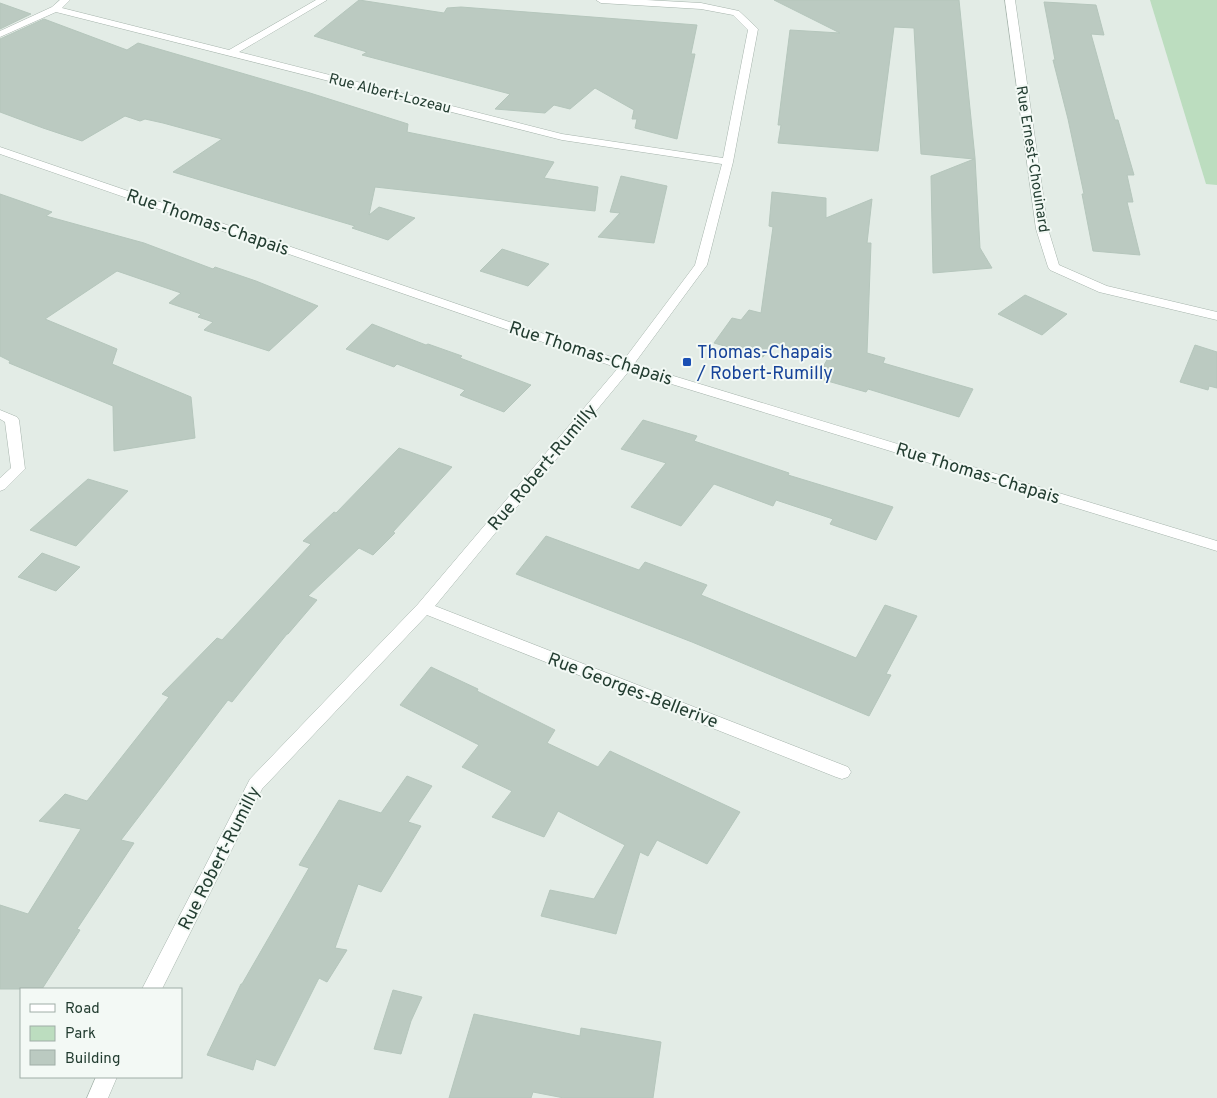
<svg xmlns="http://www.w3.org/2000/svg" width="1217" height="1098" viewBox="0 0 1217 1098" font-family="Overpass,sans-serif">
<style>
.green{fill:#bcddbf}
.building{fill:#bbcac1;stroke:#b5c6bc}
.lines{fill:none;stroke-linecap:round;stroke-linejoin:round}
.street-casing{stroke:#a6b4ac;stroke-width:1}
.street{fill:#fff;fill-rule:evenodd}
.transit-dot{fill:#1a4fb4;stroke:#f3f9f5;stroke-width:2}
.labels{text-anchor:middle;stroke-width:4;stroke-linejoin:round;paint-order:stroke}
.far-street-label{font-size:15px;fill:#233d31;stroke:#f3f9f5}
.street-label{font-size:18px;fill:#233d31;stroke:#f3f9f5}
.transit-label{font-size:18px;fill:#164399;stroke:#f3f9f5;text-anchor:start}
</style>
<rect width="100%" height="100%" fill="#e3ece6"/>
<polygon class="green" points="1150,0 1217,0 1217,185 1206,184"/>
<g class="building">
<polygon points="359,0 444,13 447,8 461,7 697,25 691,54 695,54 677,139 635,128 637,119 632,119 634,110 595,88 570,109 554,105 545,113 495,109 510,94 362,55 367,52 314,36"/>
<polygon points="774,0 959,0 975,158 980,248 992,268 933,273 931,176 974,159 921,154 914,28 894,27 878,151 778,143 781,125 778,125 790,30 840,33"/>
<polygon points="1044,2 1096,5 1104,35 1091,34 1115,120 1118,120 1134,175 1127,175 1133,202 1127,202 1140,255 1093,251 1082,194 1084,194 1068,119 1053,60 1055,60"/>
<polygon points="0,3 31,14 0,29"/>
<polygon points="44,19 127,50 138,43 310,93 408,124 407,132 554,162 544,178 598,187 595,211 375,187 369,215 379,207 415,218 388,240 352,228 355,226 173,172 222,139 163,123 145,119 140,121 125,116 82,141 43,128 0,112 0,39"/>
<polygon points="621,176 667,186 654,243 598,237 620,213 610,212"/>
<polygon points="772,192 826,198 826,218 872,199 867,243 871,243 867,353 885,358 883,363 973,389 959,417 868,389 866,392 817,378 828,358 772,343 763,357 714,343 732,318 741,320 749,310 761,313 773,227 769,226"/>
<polygon points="0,194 52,212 46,216 144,243 213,269 215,267 256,281 318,306 269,351 204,330 213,322 198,317 201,314 169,303 181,293 117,271 45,319 117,349 112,364 191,397 195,438 114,451 113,406 9,363 10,361 0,356"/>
<polygon points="502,249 549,264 528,286 480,271"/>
<polygon points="1025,295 1067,314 1042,335 998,314"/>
<polygon points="372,324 426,345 428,344 462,356 460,358 531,385 504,412 460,395 465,390 397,364 394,367 346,349"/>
<polygon points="1195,345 1217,352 1217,388 1209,386 1208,390 1180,382"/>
<polygon points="643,420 697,436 694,441 789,473 788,475 893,507 876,540 830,524 833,519 776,500 773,506 714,484 681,526 631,507 666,463 621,449"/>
<polygon points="399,448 452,467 393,532 395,533 373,555 359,548 308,596 317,600 288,634 287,634 232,702 228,700 121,840 134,843 77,929 80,930 42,989 0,989 0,905 28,914 81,829 39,821 65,794 87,801 169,697 162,694 217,638 222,640 311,544 303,541 334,512 336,513"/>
<polygon points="88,479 128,491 76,546 30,530"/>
<polygon points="546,536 639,570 645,562 707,585 701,595 856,658 885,605 917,616 886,674 891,675 869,716 692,642 516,574"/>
<polygon points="42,553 80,567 56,591 18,577"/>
<polygon points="431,667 478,689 477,691 555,730 547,743 598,767 610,751 740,812 707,864 657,840 648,856 640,852 616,934 541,916 550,890 594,899 625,845 558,811 544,837 492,817 512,791 462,767 479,745 400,705"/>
<polygon points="407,776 432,786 408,822 421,826 381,892 358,884 335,948 347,950 327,982 319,978 275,1066 256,1059 253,1070 207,1055 241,984 242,984 309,868 299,865 339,800 381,813"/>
<polygon points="393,990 422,997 411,1021 401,1054 374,1049"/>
<polygon points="474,1014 580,1036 581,1028 661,1042 653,1098 564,1098 533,1092 531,1098 449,1098"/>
</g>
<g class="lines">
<defs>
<g id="street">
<polygon points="60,0 70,0 62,8 229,50 316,0 327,0 239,52 562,134 723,158 748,30 733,15 701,9 601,3 596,0 646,0 701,3 739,11 758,29 733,162 707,265 634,364 1217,541 1217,551 629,371 435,606 848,767 851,772 848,777 842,779 836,777 427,615 262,789 162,989 142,989 250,779 418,604 618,368 0,154 0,147 623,361 695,265 722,164 562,140 56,12 0,37 0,31 52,7"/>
<polygon points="1005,0 1015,0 1048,229 1059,265 1107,286 1217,312 1217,320 1099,292 1050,270 1048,267 1036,229"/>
<polygon points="0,410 17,417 19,420 25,469 5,489 0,491 0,478 11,468 5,422 0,419"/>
<polygon points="96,1077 117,1077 108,1098 87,1098"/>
</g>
</defs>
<use href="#street" class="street-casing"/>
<use href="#street" class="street"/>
</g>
<rect class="transit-dot" x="682" y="357" width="10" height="10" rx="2.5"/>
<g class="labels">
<g class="far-street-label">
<text transform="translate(390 93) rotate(14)" y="5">Rue Albert-Lozeau</text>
<text transform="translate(1033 159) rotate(81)" y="5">Rue Ernest-Chouinard</text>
</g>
<g class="street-label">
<text transform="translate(208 222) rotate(19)" y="6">Rue Thomas-Chapais</text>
<text transform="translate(591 353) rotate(18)" y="6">Rue Thomas-Chapais</text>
<text transform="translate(542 467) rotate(-50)" y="6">Rue Robert-Rumilly</text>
<text transform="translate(978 473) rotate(17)" y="6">Rue Thomas-Chapais</text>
<text transform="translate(633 690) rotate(21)" y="6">Rue Georges-Bellerive</text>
<text transform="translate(219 858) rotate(-63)" y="6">Rue Robert-Rumilly</text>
</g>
<g class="transit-label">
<text x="697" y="358">Thomas-Chapais<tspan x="697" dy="21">/ Robert-Rumilly</tspan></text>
</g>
</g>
<rect x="20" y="988" width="162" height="90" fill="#f3f9f5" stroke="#a0aea7"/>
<rect x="30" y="1004" width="25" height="8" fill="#ffffff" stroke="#a0aea7"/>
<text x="65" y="1013" font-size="15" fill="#233d31">Road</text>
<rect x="30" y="1026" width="25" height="15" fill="#bcddbf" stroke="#a0aea7"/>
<text x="65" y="1038" font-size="15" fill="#233d31">Park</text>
<rect x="30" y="1050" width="25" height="15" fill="#bbcac1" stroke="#a0aea7"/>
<text x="65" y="1063" font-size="15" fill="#233d31">Building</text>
</svg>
